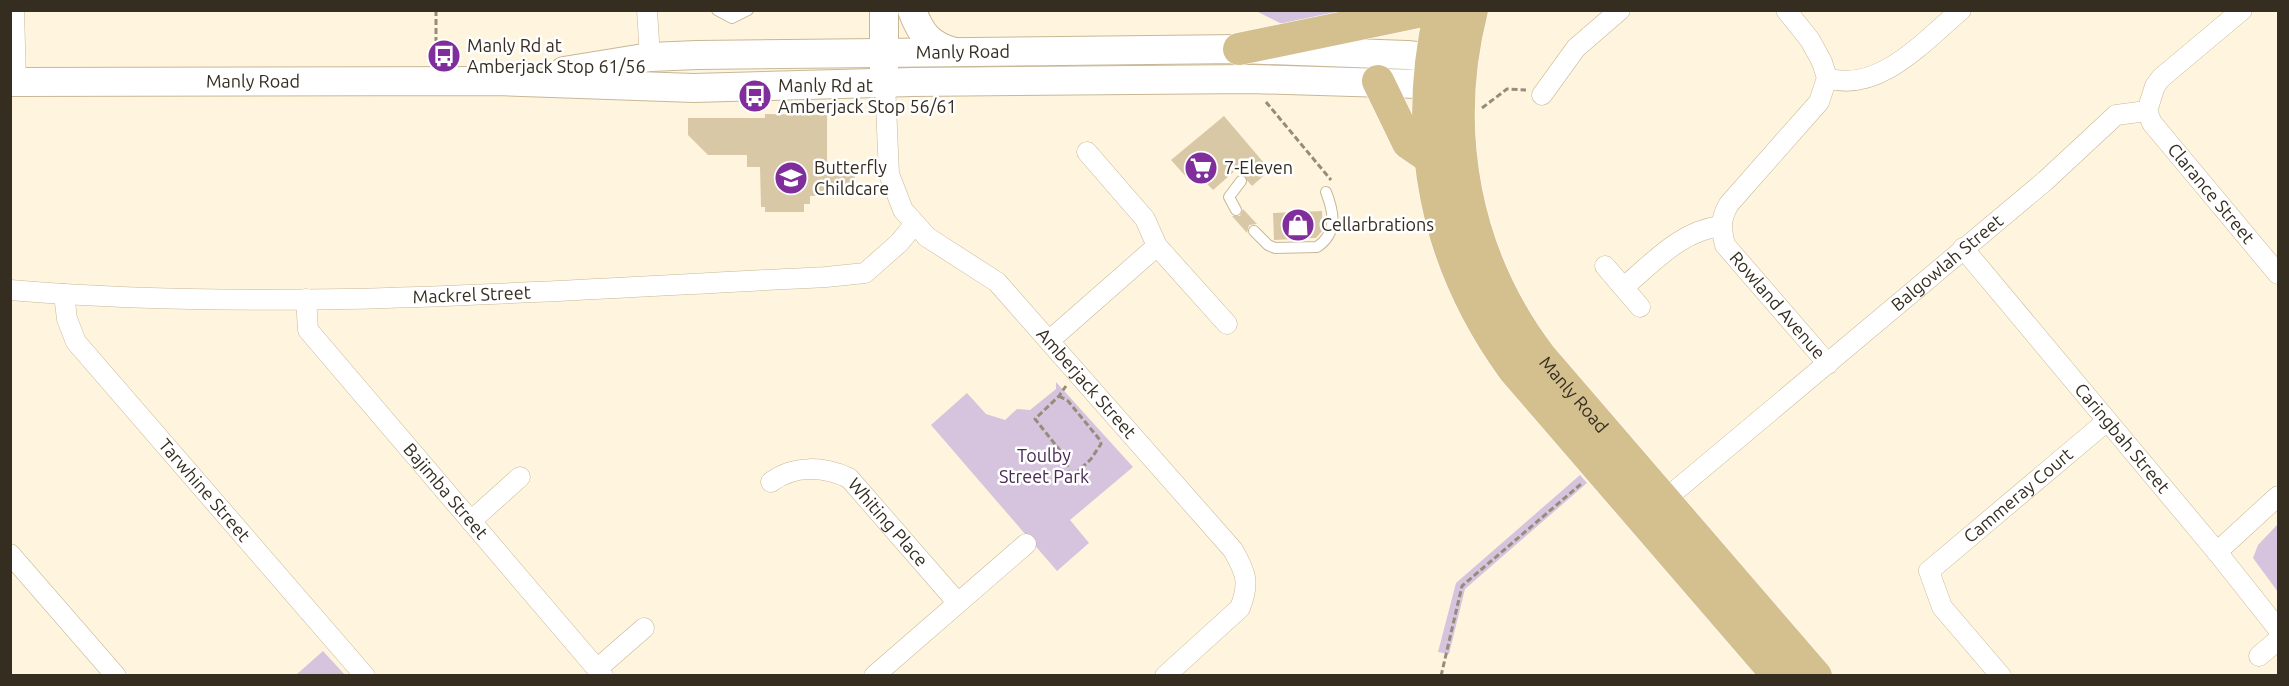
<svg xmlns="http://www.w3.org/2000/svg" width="2289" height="686" viewBox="0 0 2289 686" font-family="Ubuntu,sans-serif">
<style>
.green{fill:#d6c3dd}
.building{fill:#d8c8a5}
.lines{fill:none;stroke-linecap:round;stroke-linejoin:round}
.lane-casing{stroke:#c7b795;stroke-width:12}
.street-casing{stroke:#c7b795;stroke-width:21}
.secondary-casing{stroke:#c7b795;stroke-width:30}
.primary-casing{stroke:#fff;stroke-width:33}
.path{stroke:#958d7c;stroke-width:3;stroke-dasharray:6 3;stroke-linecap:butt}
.lane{stroke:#fff;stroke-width:10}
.street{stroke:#fff;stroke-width:20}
.secondary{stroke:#fff;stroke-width:28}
.primary{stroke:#d4bf8f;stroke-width:32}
.labels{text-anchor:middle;stroke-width:5;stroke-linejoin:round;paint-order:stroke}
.poi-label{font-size:18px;fill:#342d20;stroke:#fff;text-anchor:start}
.street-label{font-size:18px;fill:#342d20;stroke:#fff}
.park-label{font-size:18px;fill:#482954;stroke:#fff}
</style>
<rect width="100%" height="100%" fill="#fff5df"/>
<g class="green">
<polygon points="1256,11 1357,11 1292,29"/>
<polygon points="1056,382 1133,467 1070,520 1089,543 1057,571 931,425 967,393 986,414 1005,420 1017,409 1030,410 1056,389"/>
<polygon points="1580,475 1587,483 1465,589 1449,654 1438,652 1456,583"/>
<polygon points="2278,524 2278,592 2253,558 2258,545"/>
<polygon points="323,651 345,675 296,675"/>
</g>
<g class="building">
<polygon points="765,114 827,115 827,168 855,168 855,194 810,196 810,204 804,204 804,212 765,212 765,207 761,207 760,167 747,167 747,155 708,155 688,135 688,118 765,118"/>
<polygon points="1224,116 1270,170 1252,186 1237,169 1213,190 1197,173 1189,180 1171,160"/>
<polygon points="1243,209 1257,224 1249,225 1247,233 1232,216 1240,216"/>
<polygon points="1322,211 1323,230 1316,238 1274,240 1273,213"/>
</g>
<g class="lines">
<defs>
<g id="lane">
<polyline points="717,10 732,18 748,10"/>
<polyline points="1236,210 1229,197 1241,181"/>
<path d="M1254,231L1268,245L1275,248L1317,247C1338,233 1334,212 1326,192"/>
</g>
<g id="street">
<polyline points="14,10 16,82"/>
<polyline points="647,10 650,57"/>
<path id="s1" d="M1786,10L1810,40L1822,62L1827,78L1819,102L1729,204C1720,219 1721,228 1725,245L1828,364"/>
<path d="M1827,78C1879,94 1925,40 1961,10"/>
<path id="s2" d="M885,83L889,174L903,210L927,237L997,282L1233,550C1246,573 1250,582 1240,608L1165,676"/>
<polyline points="1542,95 1576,48 1620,10"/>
<path id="s3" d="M2147,111L2152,123L2278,274"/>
<polyline points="1087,152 1145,219 1157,246 1227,324"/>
<path id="s4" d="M1963,248L2217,552L2278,629"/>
<polyline points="1605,266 1640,307"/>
<path d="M1624,287C1654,262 1680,231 1721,226"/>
<path id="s5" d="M10,290C282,313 555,290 826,277L865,273L899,243L914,225"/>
<path id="s6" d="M64,294L67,319L76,342L365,676"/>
<path id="s7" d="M306,299L308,330L603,676"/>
<polyline points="1050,340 1157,246"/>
<path id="s8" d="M771,482C794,465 823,466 849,478L957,602"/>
<path id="s9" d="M1656,507L2045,181L2116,115L2147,111L2155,86L2161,78L2242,10"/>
<polyline points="471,521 520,477"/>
<polyline points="2217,552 2278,496"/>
<polyline points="10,554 116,676"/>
<polyline points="2259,656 2278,640"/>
<polyline points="597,669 644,628"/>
<polyline points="874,676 1026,544"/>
<path id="s10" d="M2001,676L1942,607L1929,571L2107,421"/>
</g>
<g id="secondary">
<polyline points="884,10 884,74"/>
<path d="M912,10C921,35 930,45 954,52"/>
<path id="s11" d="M564,71L650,57L697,55L1239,49L1407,55L1455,60"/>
<path id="s12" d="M10,82L497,81L694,88L912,82L1251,79L1451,85"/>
</g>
<g id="primary">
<path d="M1440,10C1411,140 1435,261 1513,369L1778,676"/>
<path id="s13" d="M1472,10C1441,132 1465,257 1541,357L1816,676"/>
<polyline points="1239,49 1427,10"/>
<polyline points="1378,81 1408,143 1430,158"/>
</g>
</defs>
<use href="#lane" class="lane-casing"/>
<use href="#street" class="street-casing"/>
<use href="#secondary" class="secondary-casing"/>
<use href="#primary" class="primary-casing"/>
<g class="path">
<polyline points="436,10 436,41"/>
<polyline points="1266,102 1331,180"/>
<polyline points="1482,108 1507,89 1526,90"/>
<polyline points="1059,396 1068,401 1100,440 1101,444 1091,459 1075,474 1069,473 1066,458 1035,419 1059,396 1066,386"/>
<polyline points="1441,676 1462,586 1581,484"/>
</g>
<use href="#lane" class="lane"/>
<use href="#street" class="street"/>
<use href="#secondary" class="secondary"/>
<use href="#primary" class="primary"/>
</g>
<defs>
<symbol id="bus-disc" viewBox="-11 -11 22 22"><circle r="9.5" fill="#812e9d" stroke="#fff"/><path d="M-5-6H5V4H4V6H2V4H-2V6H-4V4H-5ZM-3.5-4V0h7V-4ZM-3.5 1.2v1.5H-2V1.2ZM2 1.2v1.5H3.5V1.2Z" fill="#fff"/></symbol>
<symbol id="supermarket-disc" viewBox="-11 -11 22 22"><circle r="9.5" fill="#812e9d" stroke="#fff"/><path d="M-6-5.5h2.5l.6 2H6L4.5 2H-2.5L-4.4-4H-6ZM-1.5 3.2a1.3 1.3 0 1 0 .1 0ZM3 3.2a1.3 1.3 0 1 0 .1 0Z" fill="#fff"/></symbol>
<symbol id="school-disc" viewBox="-11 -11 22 22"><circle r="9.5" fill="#812e9d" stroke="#fff"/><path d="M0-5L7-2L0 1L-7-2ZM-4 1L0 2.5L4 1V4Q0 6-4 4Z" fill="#fff"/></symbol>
<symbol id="shop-disc" viewBox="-11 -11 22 22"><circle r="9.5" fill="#812e9d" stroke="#fff"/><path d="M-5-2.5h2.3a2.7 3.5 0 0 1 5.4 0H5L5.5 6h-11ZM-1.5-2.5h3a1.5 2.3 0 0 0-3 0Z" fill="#fff"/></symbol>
</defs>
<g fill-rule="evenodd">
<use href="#bus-disc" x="425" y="37" width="38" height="38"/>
<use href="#bus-disc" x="736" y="77" width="38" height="38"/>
<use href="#supermarket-disc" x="1182" y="149" width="38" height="38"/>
<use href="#school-disc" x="772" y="159" width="38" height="38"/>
<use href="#shop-disc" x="1279" y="206" width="38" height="38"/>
</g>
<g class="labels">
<g class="poi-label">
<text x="467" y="52">Manly Rd at<tspan x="467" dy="21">Amberjack Stop 61/56</tspan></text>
<text x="778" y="92">Manly Rd at<tspan x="778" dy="21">Amberjack Stop 56/61</tspan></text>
<text x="814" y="174">Butterfly<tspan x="814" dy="21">Childcare</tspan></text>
<text x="1224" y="174">7-Eleven</text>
<text x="1321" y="231">Cellarbrations</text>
</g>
<g class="street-label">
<text dy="6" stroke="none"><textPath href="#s11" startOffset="400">Manly Road</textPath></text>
<text dy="6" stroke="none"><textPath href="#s12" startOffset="243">Manly Road</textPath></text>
<text dy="6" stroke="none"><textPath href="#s3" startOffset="105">Clarance Street</textPath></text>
<text dy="6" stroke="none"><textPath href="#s9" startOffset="380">Balgowlah Street</textPath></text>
<text dy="6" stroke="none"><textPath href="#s5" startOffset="462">Mackrel Street</textPath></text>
<text dy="6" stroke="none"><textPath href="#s1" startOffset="364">Rowland Avenue</textPath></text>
<text dy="6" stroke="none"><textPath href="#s2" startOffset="384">Amberjack Street</textPath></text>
<text dy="6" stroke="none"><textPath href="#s13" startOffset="416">Manly Road</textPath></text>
<text dy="6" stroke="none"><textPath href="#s4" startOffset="248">Caringbah Street</textPath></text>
<text dy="6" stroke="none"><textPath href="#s6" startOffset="246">Tarwhine Street</textPath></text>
<text dy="6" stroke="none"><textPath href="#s7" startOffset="243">Bajimba Street</textPath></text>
<text dy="6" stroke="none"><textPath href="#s10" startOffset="246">Cammeray Court</textPath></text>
<text dy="6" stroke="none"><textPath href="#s8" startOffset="141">Whiting Place</textPath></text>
</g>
<g class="park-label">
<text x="1044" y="462">Toulby<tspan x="1044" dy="21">Street Park</tspan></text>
</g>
</g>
<rect width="2289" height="686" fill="none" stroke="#342d20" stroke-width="24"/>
</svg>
